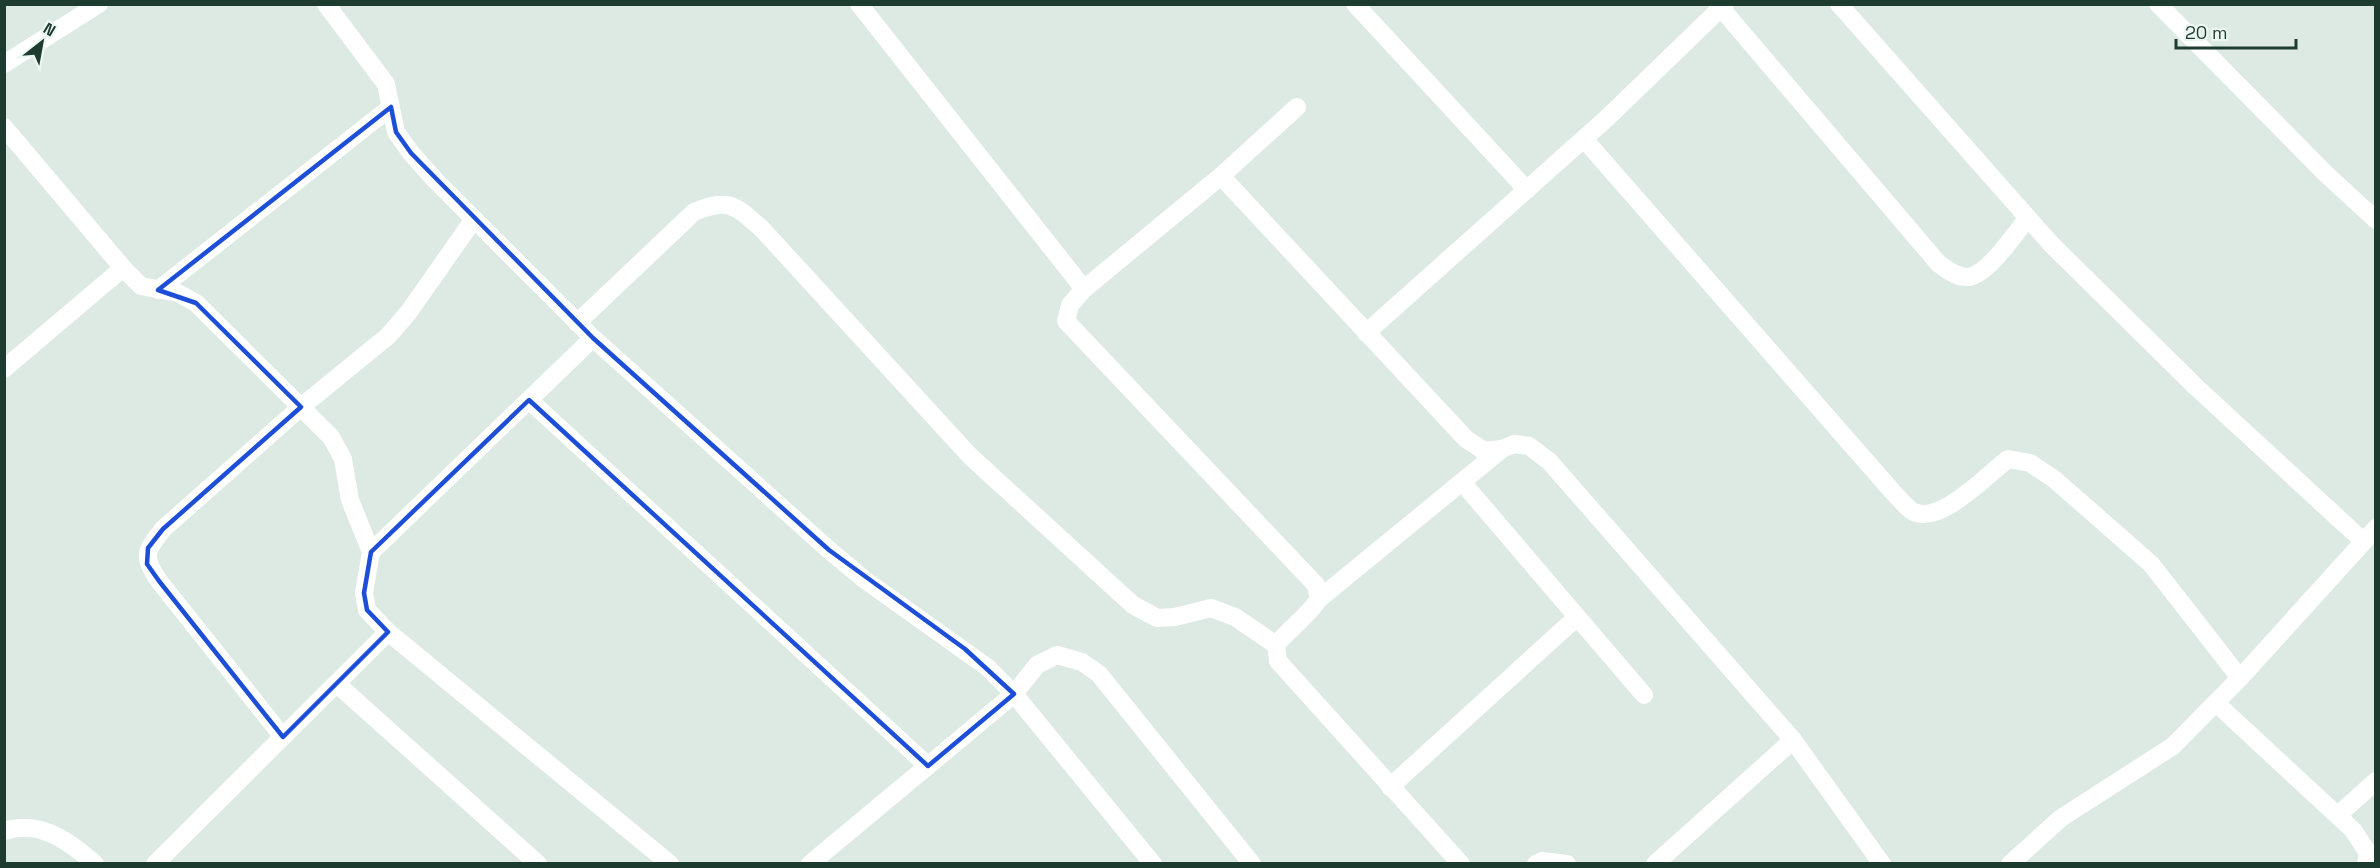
<svg xmlns="http://www.w3.org/2000/svg" width="2380" height="868" viewBox="0 0 2380 868" font-family="'Space Grotesk',sans-serif">
<style>
.lines{fill:none;stroke-linecap:round;stroke-linejoin:round}
.minor{stroke:#fff;stroke-width:18}
.tertiary{stroke:#fff;stroke-width:18}
.marked{fill:none;stroke:#1d4ed8;stroke-width:4.5;stroke-linejoin:round}
</style>
<rect width="100%" height="100%" fill="#ddeae3"/>
<g class="lines">
<g class="minor">
<polyline points="326,4 386,84 396,132 411,153 435,180 593,338 829,550 865,580 987,667 1014,694 1153,864"/>
<polyline points="859,4 1084,289"/>
<polyline points="1355,4 1527,190"/>
<polyline points="1839,4 2051,244 2196,387 2363,541"/>
<polyline points="2158,4 2325,173 2376,220"/>
<path d="M1721,8L1938,263C1946,269 1957,278 1968,277C1988,275 2015,233 2028,218"/>
<path d="M1297,107L1221,176L1084,289L1070,305L1066,321L1316,585L1319,599C1307,617 1290,628 1276,645L1278,661L1461,864"/>
<polyline points="4,127 123,268 141,286 178,293 196,303 331,437 343,459 350,500 371,552 364,593 367,610 388,632 670,864"/>
<path d="M1584,139L1892,491C1898,497 1905,506 1912,511C1939,527 1988,474 2008,459L2030,463L2054,479L2151,564L2240,678"/>
<polyline points="1221,176 1466,439 1484,451 1502,449 1514,444 1529,446 1549,461 1793,740 1882,864"/>
<polyline points="158,290 391,107"/>
<path d="M577,323L694,212C729,197 736,206 762,229L970,456L1133,605L1157,618L1175,617L1211,608L1235,617L1276,645"/>
<polyline points="1366,333 1607,118 1725,4"/>
<polyline points="4,369 123,268"/>
<polyline points="529,400 928,766"/>
<polyline points="1462,482 1644,695"/>
<polyline points="371,552 593,338"/>
<polyline points="1319,599 1502,449"/>
<polyline points="337,684 538,864"/>
<polyline points="2216,703 2353,830 2368,853 2366,864"/>
<path d="M283,737L159,581C142,556 145,552 163,529L301,407L388,336L408,313L474,219"/>
<polyline points="1390,787 1577,617"/>
<polyline points="2338,815 2376,781"/>
<path d="M4,831C40,819 70,842 95,864"/>
<polyline points="155,864 388,632"/>
<polyline points="810,864 1014,694 1037,665 1057,655 1082,662 1099,674 1252,864"/>
<polyline points="1536,864 1542,861 1567,864"/>
<polyline points="1655,864 1793,740"/>
<polyline points="2010,864 2061,818 2173,746 2240,678 2376,528"/>
</g>
<polyline class="tertiary" points="4,64 99,4"/>
</g>
<path class="marked" d="M391,107L396,132L411,153L593,338L829,550L965,649L1014,694L928,766L529,400L371,552L364,593L367,610L388,632L283,737L159,581L147,564L148,548L163,529L301,407L196,303L158,290Z"/>
<rect width="2380" height="868" fill="none" stroke="#1e3b30" stroke-width="12"/>
<g transform="translate(42 42) rotate(31)" stroke="#edf7f1" stroke-width="4.5" paint-order="stroke">
<path d="M0-4.5L10 22L0 15L-10 22Z" fill="#1e3b30"/>
<text y="-9" font-size="16" font-weight="bold" text-anchor="middle" fill="#1e3b30">N</text>
</g>
<path d="M2176 39v9h120v-9" fill="none" stroke="#1e3b30" stroke-width="3"/>
<text x="2185" y="39" font-size="18" fill="#1e3b30" stroke="#edf7f1" stroke-width="4.5" paint-order="stroke">20 m</text>
</svg>
